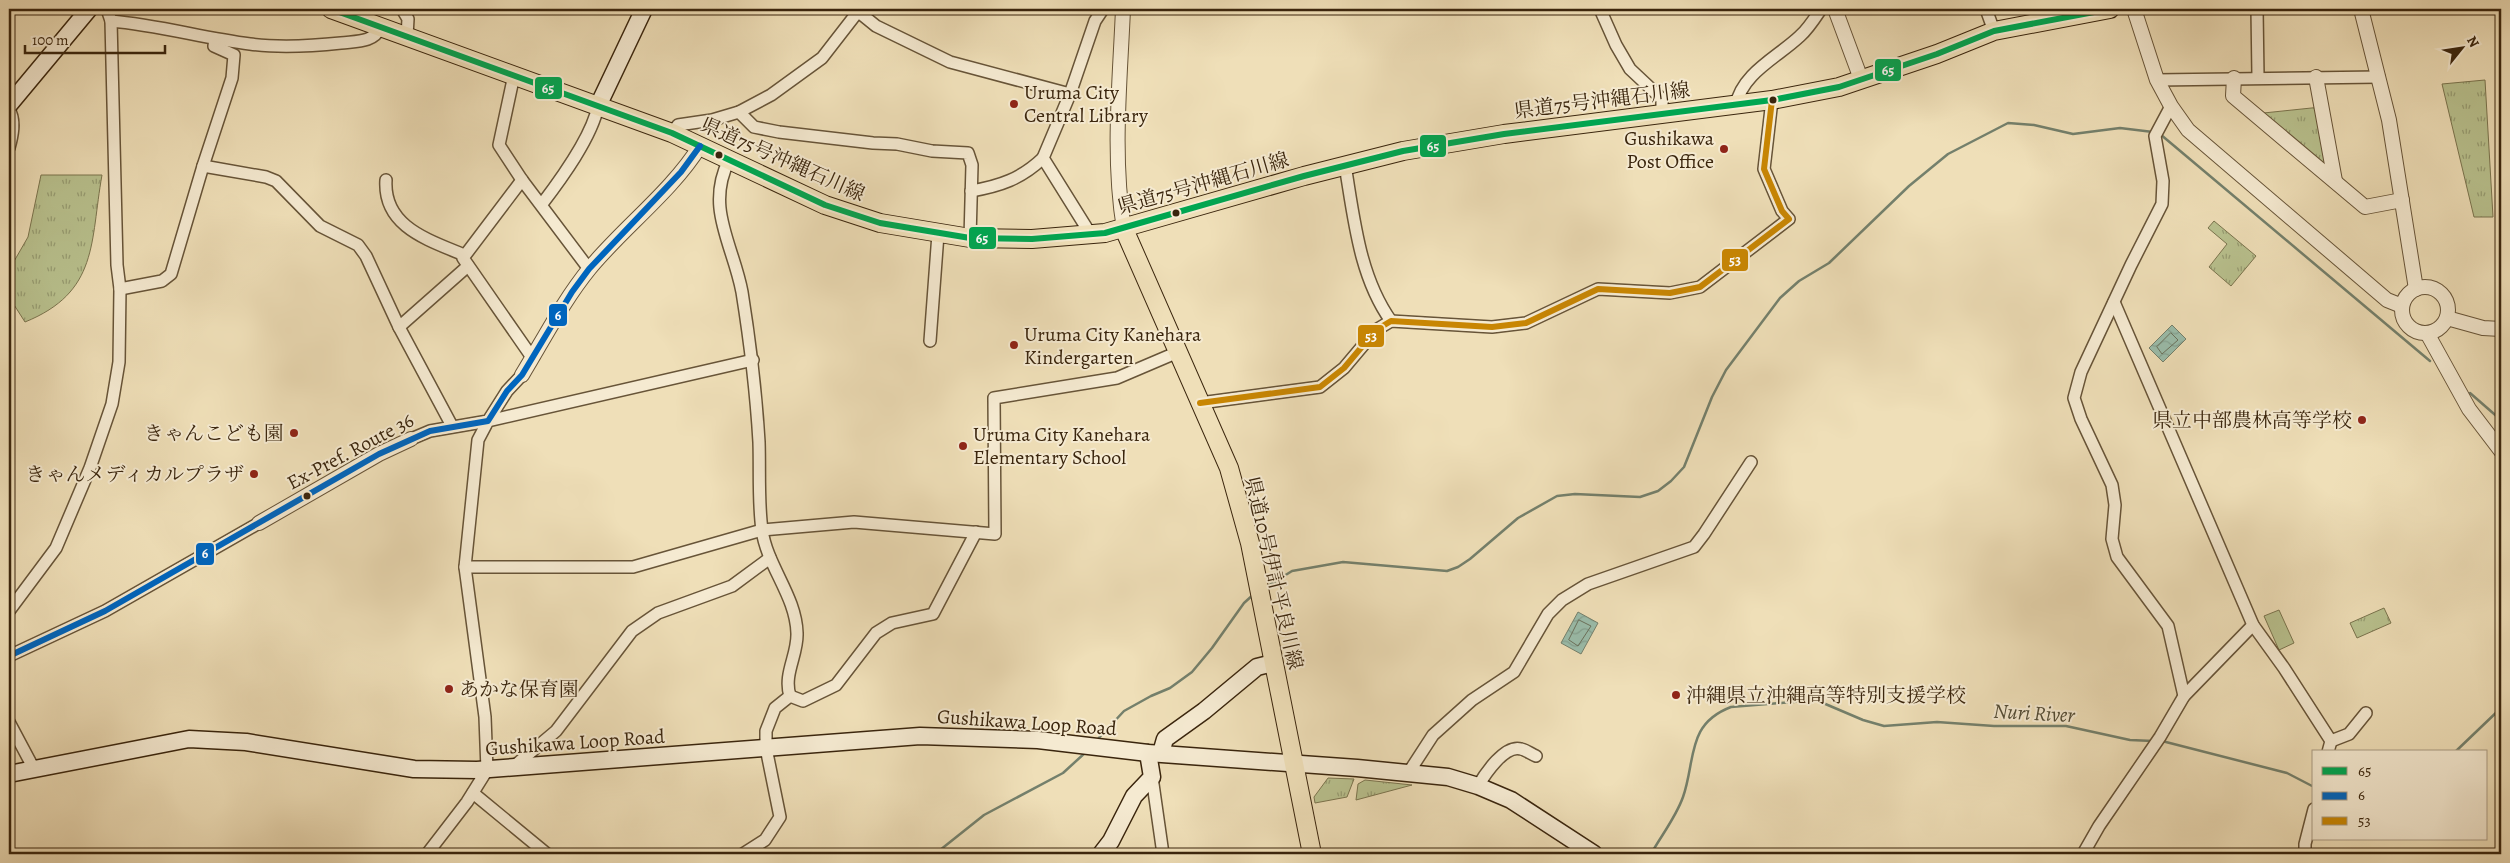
<svg xmlns="http://www.w3.org/2000/svg" width="2510" height="863" viewBox="0 0 2510 863" font-family="Alegreya,'Noto Serif JP',serif">
<style>
.grass{fill:url(#grass-tufts);stroke:#7a744e}
.garden{fill:#b9c28f;stroke:#7a744e}
.water{fill:url(#water-waves);stroke:#74806c}
.lines{fill:none;stroke-linecap:round;stroke-linejoin:round}
.shore{stroke:#6a715c;stroke-width:1}
.stream{stroke:#74806c;stroke-width:2.5}
.minor-casing{stroke:#675438;stroke-width:14}
.tertiary-casing{stroke:#675438;stroke-width:16}
.secondary-casing{stroke:#3a250d;stroke-width:19}
.primary-casing{stroke:#3a250d;stroke-width:20}
.minor{stroke:#f5ead1;stroke-width:11}
.tertiary{stroke:#f5ead1;stroke-width:14}
.secondary{stroke:#f5ead1;stroke-width:16}
.primary{stroke:#efdfb8;stroke-width:18}
.bus-1-casing{stroke:#f5ead1;stroke-width:10}
.bus-2-casing{stroke:#f5ead1;stroke-width:10}
.bus-3-casing{stroke:#f5ead1;stroke-width:10}
.bus-1{stroke:#00a651;stroke-width:6}
.bus-2{stroke:#0065bd;stroke-width:6}
.bus-3{stroke:#c88603;stroke-width:6}
.bus-dot{fill:#3a250d;stroke:#f5ead1;stroke-width:2}
.poi-dot{fill:#8f2418;stroke:#f5ead1;stroke-width:2}
.labels{text-anchor:middle;stroke-width:4;stroke-linejoin:round;paint-order:stroke}
.poi-label{font-size:20px;fill:#3a250d;stroke:#f5ead1;text-anchor:start}
.street-label{font-size:20px;fill:#3a250d;stroke:#f5ead1}
.water-label{font-size:21px;font-style:italic;fill:#524b34;stroke:#f5ead1}
.line-badge{stroke:#f5ead1;stroke-width:2}
.badge-label{font-size:14px;text-anchor:middle;font-weight:bold;fill:#fff}
</style>
<defs>
<pattern id="grass-tufts" width="24" height="20" patternUnits="userSpaceOnUse" patternTransform="scale(1.25)"><rect width="24" height="20" fill="#b9c28f"/><path d="M3 7l-1-3M5 7V3M7 7l1-3M15 17l-1-3M17 17v-4M19 17l1-3" fill="none" stroke="#979d73"/></pattern>
<pattern id="water-waves" width="16" height="10" patternUnits="userSpaceOnUse" patternTransform="scale(1.25)"><rect width="16" height="10" fill="#9abdab"/><path d="M0 5q4-4 8 0t8 0" fill="none" stroke="#85a292"/></pattern>
</defs>
<rect width="100%" height="100%" fill="#efdfb8"/>
<filter id="stains"><feTurbulence type="fractalNoise" baseFrequency=".004" numOctaves="4"/><feColorMatrix values="0 0 0 0 .2 0 0 0 0 .09 0 0 0 0 .02 0 0 0 .5 -.17"/></filter>
<radialGradient id="worn" r=".72"><stop offset=".6" stop-color="#630" stop-opacity="0"/><stop offset="1" stop-color="#630" stop-opacity=".3"/></radialGradient>
<g class="grass">
<polygon points="2485,80 2493,217 2474,217 2442,84"/>
<polygon points="2321,107 2335,181 2254,114"/>
<path d="M41,175H102C90,242 99,292 25,322L9,297V270L28,237Z"/>
<polygon points="2214,221 2256,256 2231,286 2209,267 2227,244 2208,228"/>
<polygon points="2384,608 2391,623 2357,638 2350,623"/>
<polygon points="1328,778 1354,779 1347,797 1315,803 1314,797"/>
<polygon points="1365,780 1412,785 1356,800 1358,784"/>
</g>
<polygon class="garden" points="2279,610 2294,643 2279,650 2264,616"/>
<g class="water">
<polygon points="2172,325 2186,339 2163,362 2149,348"/>
<polygon points="1578,612 1598,623 1581,654 1561,643"/>
</g>
<g class="lines">
<g class="shore">
<polygon points="2171,333 2178,340 2162,354 2157,347"/>
<polygon points="1579,620 1591,626 1578,646 1569,640"/>
</g>
<g class="stream">
<polyline points="2160,134 2430,361"/>
<polyline points="2470,393 2501,420"/>
<polyline points="1265,588 1292,571 1343,562 1447,571 1458,567 1470,559 1518,518 1557,496 1575,494 1640,497 1658,491 1671,481 1684,467 1712,397 1726,370 1780,298 1799,281 1829,263 1909,186 1948,154 2008,123 2034,125 2073,134 2120,128 2153,132"/>
<polyline points="1096,741 1124,711 1151,696 1170,688 1192,672 1212,648 1244,603 1254,594"/>
<polyline points="2162,741 2287,773 2314,787"/>
<polyline points="2455,752 2501,708"/>
<polyline points="935,854 984,815 1063,773 1086,752"/>
<path d="M1651,854C1661,836 1676,817 1683,797C1696,760 1686,724 1731,707L1816,700L1863,720L1884,726L1937,722L1994,726H2066L2130,740L2153,741"/>
</g>
<defs>
<g id="minor">
<polyline points="402,9 408,19 407,36"/>
<polyline points="855,9 876,26 950,62 1070,94"/>
<polyline points="1600,9 1616,45 1630,69 1662,99 1662,114"/>
<polyline points="1986,9 1994,31"/>
<polyline points="2257,9 2258,77"/>
<path d="M111,21C158,25 203,38 250,44C280,48 312,46 341,43C357,41 373,43 381,27"/>
<polyline points="514,75 499,145 522,180 589,269"/>
<polyline points="2157,80 2379,77"/>
<path d="M1736,105C1742,73 1778,57 1800,36C1808,29 1815,18 1821,9"/>
<polyline points="2171,106 2155,136 2163,181 2162,204 2131,265 2081,372 2074,398 2081,419 2112,485 2115,505 2112,539 2117,557 2168,626 2184,696"/>
<path d="M9,110C16,120 12,137 9,148"/>
<polyline points="739,112 754,127 779,132 873,143 897,144 932,151 968,153 972,165 970,238"/>
<polyline points="672,133 678,125 712,120 739,112 771,95 822,58 860,9"/>
<path d="M729,160C705,208 733,244 742,292C750,342 756,391 759,442C760,471 758,501 762,530C767,566 796,596 797,633C798,655 783,674 790,696"/>
<path d="M1345,165C1354,218 1359,276 1391,321"/>
<polyline points="203,166 266,177 276,181 320,226 358,245 366,256 399,327 452,426"/>
<path d="M386,180C383,227 429,240 464,255"/>
<polyline points="522,180 463,258 529,353 534,356"/>
<path d="M971,191C1000,186 1021,179 1043,158"/>
<path d="M542,204C561,179 592,137 598,106"/>
<polyline points="1091,235 1043,158 1070,94 1095,21 1103,9"/>
<polyline points="120,289 162,281 171,274 203,166 232,78 234,55 214,46 215,39"/>
<polyline points="2114,302 2253,625 2284,668 2331,741 2328,752"/>
<polyline points="399,327 468,266"/>
<polyline points="930,341 938,234"/>
<polyline points="1200,403 1320,387 1344,368 1376,330 1391,321 1492,327 1526,323 1598,289 1670,293 1700,287 1789,219 1782,211 1764,169 1772,100"/>
<polyline points="411,439 430,431 488,421 507,391 522,375"/>
<polyline points="465,567 633,567 762,530 854,522 995,534 994,398 1117,378 1178,352"/>
<polyline points="9,611 56,548 90,468 112,404 119,362 120,289 117,265 111,21 107,9"/>
<polyline points="9,656 105,611 259,523"/>
<polyline points="790,696 803,701 836,685 876,633 892,623 933,614 976,532"/>
<polyline points="9,722 34,769"/>
<polyline points="2331,741 2349,734 2366,713"/>
<polyline points="512,768 556,731 632,631 658,613 732,586 770,558"/>
<polyline points="1409,772 1433,735 1472,700 1514,672 1548,614 1562,600 1588,584 1694,547 1704,534 1751,462"/>
<polyline points="1152,777 1163,854"/>
<path d="M1478,786C1485,774 1505,744 1521,749C1526,750 1531,754 1536,756"/>
<polyline points="473,793 547,854"/>
<polyline points="427,854 467,802 487,770 485,717 465,567 478,440 488,421 753,360"/>
<polyline points="743,854 765,840 780,817 766,748 766,731 775,708 790,696"/>
<polyline points="2083,854 2099,826 2160,737 2184,696 2253,625"/>
<polyline points="2305,854 2305,844 2314,809"/>
</g>
<g id="tertiary">
<path d="M1123,9C1120,81 1112,157 1124,229"/>
<polyline points="1835,9 1861,79"/>
<polyline points="2134,9 2157,80 2171,106 2188,130 2387,300 2402,306"/>
<polyline points="2361,9 2389,120 2416,289"/>
<polyline points="2316,77 2335,181"/>
<polyline points="2234,78 2233,96 2365,207 2402,200"/>
<circle cx="2425" cy="310" r="23"/>
<polyline points="2447,318 2483,328 2501,329"/>
<polyline points="2427,333 2469,409 2501,451"/>
<path d="M522,375C544,339 563,301 590,268C624,227 672,191 700,146"/>
<polyline points="259,523 379,454 411,439"/>
</g>
<g id="secondary">
<polyline points="9,105 89,9"/>
<polyline points="598,106 644,9"/>
<polyline points="1161,753 1165,739 1204,711 1257,667 1273,663"/>
<polyline points="9,774 189,739 246,742 414,769 477,770 920,736 1038,740 1148,753 1357,768 1448,777 1478,786 1511,800 1594,854"/>
<polyline points="1101,854 1111,841 1134,796 1152,777 1148,753"/>
</g>
<g id="primary">
<polyline points="331,9 672,133 825,205 880,223 970,238 1032,239 1105,233 1304,176 1403,151 1504,134 1772,100 1839,87 1937,54 1994,31 2110,9"/>
<polyline points="1124,229 1229,468 1250,543 1312,854"/>
</g>
</defs>
<use href="#minor" class="minor-casing"/>
<use href="#tertiary" class="tertiary-casing"/>
<use href="#secondary" class="secondary-casing"/>
<use href="#primary" class="primary-casing"/>
<use href="#minor" class="minor"/>
<use href="#tertiary" class="tertiary"/>
<use href="#secondary" class="secondary"/>
<use href="#primary" class="primary"/>
<defs>
<polyline id="bus-1" points="331,9 672,133 825,205 880,223 970,238 1032,239 1105,233 1304,176 1403,151 1504,134 1772,100 1839,87 1937,54 1994,31 2110,9"/>
<polyline id="bus-2" points="9,656 105,611 379,454 430,431 488,421 507,391 522,375 572,292 589,269 681,172 700,146"/>
<polyline id="bus-3" points="1200,403 1320,387 1344,368 1376,330 1391,321 1492,327 1526,323 1598,289 1670,293 1700,287 1789,219 1782,211 1764,169 1772,100"/>
</defs>
<use href="#bus-1" class="bus-1-casing"/>
<use href="#bus-2" class="bus-2-casing"/>
<use href="#bus-3" class="bus-3-casing"/>
<use href="#bus-1" class="bus-1"/>
<use href="#bus-2" class="bus-2"/>
<use href="#bus-3" class="bus-3"/>
</g>
<g class="bus-dot">
<circle cx="1773" cy="100" r="4.5"/>
<circle cx="719" cy="155" r="4.5"/>
<circle cx="1176" cy="213" r="4.5"/>
<circle cx="307" cy="496" r="4.5"/>
</g>
<g class="poi-dot">
<circle cx="1014" cy="104" r="5"/>
<circle cx="1724" cy="149" r="5"/>
<circle cx="1014" cy="345" r="5"/>
<circle cx="2362" cy="420" r="5"/>
<circle cx="294" cy="433" r="5"/>
<circle cx="963" cy="446" r="5"/>
<circle cx="254" cy="474" r="5"/>
<circle cx="449" cy="689" r="5"/>
<circle cx="1676" cy="695" r="5"/>
</g>
<g class="labels">
<g class="poi-label">
<text x="1024" y="99">Uruma City<tspan x="1024" dy="23">Central Library</tspan></text>
<text x="1714" y="145" text-anchor="end">Gushikawa<tspan x="1714" dy="23">Post Office</tspan></text>
<text x="1024" y="341">Uruma City Kanehara<tspan x="1024" dy="23">Kindergarten</tspan></text>
<text x="2352" y="427" text-anchor="end">県立中部農林高等学校</text>
<text x="284" y="440" text-anchor="end">きゃんこども園</text>
<text x="973" y="441">Uruma City Kanehara<tspan x="973" dy="23">Elementary School</tspan></text>
<text x="244" y="481" text-anchor="end">きゃんメディカルプラザ</text>
<text x="459" y="696">あかな保育園</text>
<text x="1686" y="702">沖縄県立沖縄高等特別支援学校</text>
</g>
<g class="street-label">
<text transform="translate(1602 100) rotate(-7)" y="7">県道75号沖縄石川線</text>
<text transform="translate(783 159) rotate(24)" y="7">県道75号沖縄石川線</text>
<text transform="translate(1203 183) rotate(-16)" y="7">県道75号沖縄石川線</text>
<text transform="translate(350 451) rotate(-28)" y="7">Ex-Pref. Route 36</text>
<text transform="translate(1274 573) rotate(77)" y="7">県道10号伊計平良川線</text>
<text transform="translate(1027 722) rotate(4)" y="7">Gushikawa Loop Road</text>
<text transform="translate(575 742) rotate(-4)" y="7">Gushikawa Loop Road</text>
</g>
<g class="water-label">
<text transform="translate(2034 713) rotate(3)" y="7">Nuri River</text>
</g>
</g>
<g class="line-badge">
<rect x="1874" y="58" width="28" height="24" rx="5" fill="#00a651"/>
<rect x="534" y="76" width="29" height="24" rx="5" fill="#00a651"/>
<rect x="1419" y="134" width="28" height="24" rx="5" fill="#00a651"/>
<rect x="968" y="226" width="29" height="24" rx="5" fill="#00a651"/>
<rect x="1721" y="248" width="28" height="24" rx="5" fill="#c88603"/>
<rect x="548" y="303" width="20" height="24" rx="5" fill="#0065bd"/>
<rect x="1357" y="324" width="28" height="24" rx="5" fill="#c88603"/>
<rect x="195" y="542" width="20" height="24" rx="5" fill="#0065bd"/>
</g>
<g class="badge-label">
<text x="1888" y="75">65</text>
<text x="548" y="93">65</text>
<text x="1433" y="151">65</text>
<text x="982" y="243">65</text>
<text x="1735" y="265">53</text>
<text x="558" y="320">6</text>
<text x="1371" y="341">53</text>
<text x="205" y="558">6</text>
</g>
<rect width="2510" height="863" fill="none" stroke="#efdfb8" stroke-width="30"/>
<rect x="10" y="10" width="2490" height="843" fill="none" stroke="#3a250d" stroke-width="2.5"/>
<rect x="15" y="15" width="2480" height="833" fill="none" stroke="#3a250d"/>
<rect x="2312" y="750" width="175" height="90" fill="#f5ead1" stroke="#aa9b83"/>
<rect x="2322" y="767" width="25" height="8" fill="#00a651" stroke="#aa9b83"/>
<text x="2358" y="776" font-size="15" fill="#3a250d">65</text>
<rect x="2322" y="792" width="25" height="8" fill="#0065bd" stroke="#aa9b83"/>
<text x="2358" y="800" font-size="15" fill="#3a250d">6</text>
<rect x="2322" y="817" width="25" height="8" fill="#c88603" stroke="#aa9b83"/>
<text x="2358" y="826" font-size="15" fill="#3a250d">53</text>
<g transform="translate(2462 48) rotate(60)" stroke="#f5ead1" stroke-width="4" paint-order="stroke">
<path d="M0-4L9 19L0 12L-9 19Z" fill="#3a250d"/>
<text y="-8" font-size="14" font-weight="bold" text-anchor="middle" fill="#3a250d">N</text>
</g>
<path d="M25 45v8h140v-8" fill="none" stroke="#3a250d" stroke-width="2.5"/>
<text x="32" y="45" font-size="15" fill="#3a250d" stroke="#f5ead1" stroke-width="4" paint-order="stroke">100 m</text>
<rect width="100%" height="100%" filter="url(#stains)"/>
<rect width="100%" height="100%" fill="url(#worn)"/>
</svg>
